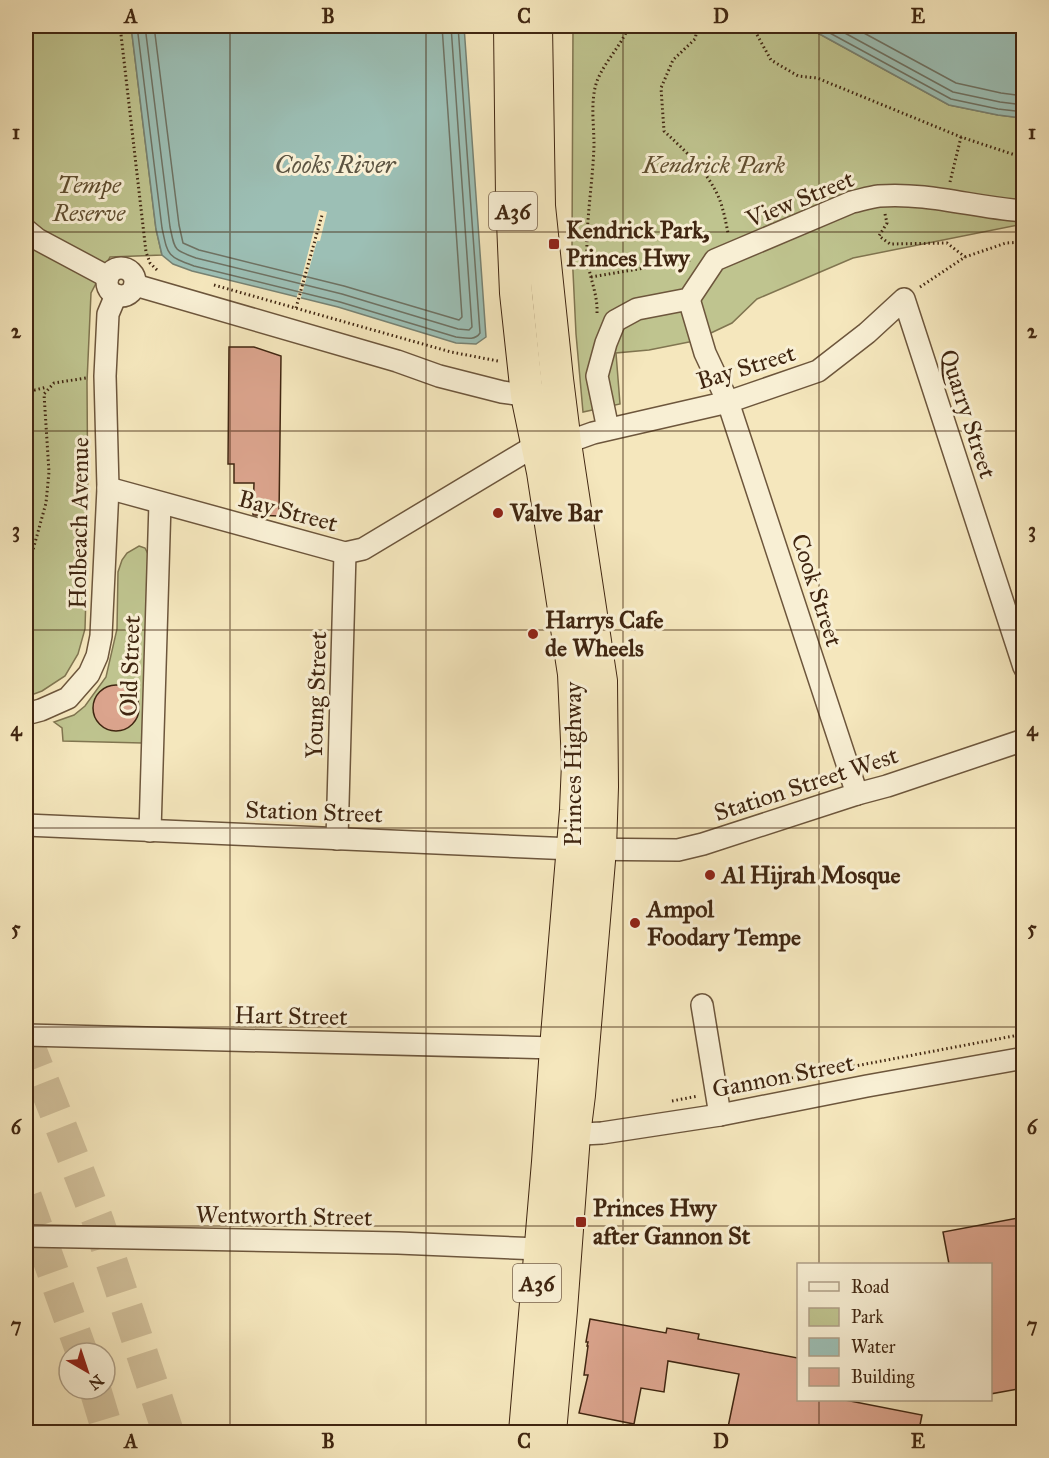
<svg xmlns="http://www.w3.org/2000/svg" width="1049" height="1458" viewBox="0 0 1049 1458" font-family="'IM FELL Great Primer',serif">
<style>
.green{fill:#bfc48f;stroke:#807550;stroke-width:1.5}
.water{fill:#9cbfb5;stroke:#778273;stroke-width:1.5}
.pier{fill:#f5e7bd}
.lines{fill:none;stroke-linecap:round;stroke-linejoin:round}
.shore{stroke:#6e7263;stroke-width:1.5}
.building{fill:#dba48d;stroke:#402611;stroke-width:1.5}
.highway-tunnel{stroke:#d1c09b;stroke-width:32;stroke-dasharray:32 16;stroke-linecap:butt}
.minor-casing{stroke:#6d563c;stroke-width:24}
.highway-casing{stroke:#402611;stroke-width:34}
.path{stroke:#402611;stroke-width:3;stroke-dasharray:1.5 3;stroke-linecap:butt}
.minor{stroke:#f8efd4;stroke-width:21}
.highway{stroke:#f5e7bd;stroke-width:32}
.grid{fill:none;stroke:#402611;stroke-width:1.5;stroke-opacity:0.55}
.poi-dot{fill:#8f2418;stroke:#f8efd4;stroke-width:2}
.labels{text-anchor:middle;stroke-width:6;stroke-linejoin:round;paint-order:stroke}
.shield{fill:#f8efd4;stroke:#77624c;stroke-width:1.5}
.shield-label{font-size:22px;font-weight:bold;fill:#402611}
.park-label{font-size:24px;font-style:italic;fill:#604e30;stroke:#f8efd4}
.street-label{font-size:24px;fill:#402611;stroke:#f8efd4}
.poi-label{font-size:24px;font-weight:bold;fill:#402611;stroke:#f8efd4;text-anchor:start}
.water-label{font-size:26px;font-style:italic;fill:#5c5442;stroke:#f8efd4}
.neatline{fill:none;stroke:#402611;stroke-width:2}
.grid-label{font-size:20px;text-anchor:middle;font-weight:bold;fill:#402611}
</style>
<rect width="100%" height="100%" fill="#f5e7bd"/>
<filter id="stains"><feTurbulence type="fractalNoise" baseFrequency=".00333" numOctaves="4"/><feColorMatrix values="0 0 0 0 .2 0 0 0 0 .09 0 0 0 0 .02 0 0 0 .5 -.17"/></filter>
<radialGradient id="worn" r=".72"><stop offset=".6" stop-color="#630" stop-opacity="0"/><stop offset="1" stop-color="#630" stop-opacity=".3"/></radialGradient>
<g class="green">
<polygon points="26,26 131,26 156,229 162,255 110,257 91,293 87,382 88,527 85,629 78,654 65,676 42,691 26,697"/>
<polygon points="573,26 805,26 949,105 998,115 1023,118 1023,224 853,258 757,299 732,323 694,341 649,350 616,353 620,404 583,412 576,334 572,251"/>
<polygon points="139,546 145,548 148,554 142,743 63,741 62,728 54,722 74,715 85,706 106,677 117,629 118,572 122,560 127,553"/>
</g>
<g class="water">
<polygon points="131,26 464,26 486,337 476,344 456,343 338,307 192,271 173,264 162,255 156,229"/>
<polygon points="805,26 1023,26 1023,118 998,115 949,105"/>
</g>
<polygon class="pier" points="319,210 327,212 320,241 317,241 300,301 296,300"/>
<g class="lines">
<g class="shore">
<path d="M137,26L162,228C168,256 167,256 194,266L340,302L456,337C465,338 475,341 480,333L458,26"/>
<path d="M145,26L170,227C175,250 173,250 196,258L342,294L458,329L469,330L472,327L451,26"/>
<polyline points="154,26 179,225 183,243 199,250 344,286 459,320 462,317 442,26"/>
<polyline points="817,26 951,99 998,109 1024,112"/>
<polyline points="832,26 953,92 1000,102 1024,105"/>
<polyline points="851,26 956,83 1001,93 1024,96"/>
</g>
</g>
<g class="building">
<polygon points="229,347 254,347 281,356 279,516 253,515 254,483 234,483 234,464 228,464"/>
<circle cx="116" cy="708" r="23"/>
<polygon points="1023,1217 1023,1388 990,1394 990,1264 949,1264 943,1232"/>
<polygon points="590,1319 666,1333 667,1328 699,1334 698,1339 798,1358 798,1400 845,1400 922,1415 919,1430 902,1427 901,1432 727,1432 739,1374 668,1361 664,1392 641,1388 634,1424 579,1413 588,1375 584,1375 588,1346 587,1346 588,1342 586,1342"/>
</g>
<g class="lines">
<g class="highway-tunnel">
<polyline points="26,1038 98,1221 168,1432"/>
<polyline points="26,1197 82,1353"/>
<polyline points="95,1389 108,1432"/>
</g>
<defs>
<g id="minor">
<polyline points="26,230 37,239 108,277"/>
<circle cx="121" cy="282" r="14"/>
<polyline points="135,285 397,361 439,376 502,392 538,397"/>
<polyline points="689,299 705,353 728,402 857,794"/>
<path d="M608,429L597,376L606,343L615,321L637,309L689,299L715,260L852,202C861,200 870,197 879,196C928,192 976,208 1024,211"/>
<polyline points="565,443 593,433 728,402 818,371 867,333 904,299 1024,667"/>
<polyline points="108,488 345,553 363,549 538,444"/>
<polyline points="26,714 41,710 68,698 89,674 97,656 101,636 108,488 105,376 108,314 116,295"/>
<polyline points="26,825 573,849 678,850 703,844 857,794 887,786 1024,740"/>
<polyline points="150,831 160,503"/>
<polyline points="337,839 345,553"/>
<polyline points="702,1005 720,1115"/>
<polyline points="26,1035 556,1048"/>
<polyline points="563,1135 602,1133 720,1115 867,1086 1024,1058"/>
<polyline points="26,1236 398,1243 540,1249"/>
</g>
<g id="highway">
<polyline points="510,26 512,198 516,293 527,395 543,472 574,674 578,763 576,810 556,1048 548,1162 525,1432"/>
<polyline points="536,26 539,206 557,379 565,443 601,681 602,787 600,849 579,1095 574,1135 561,1310 550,1432"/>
</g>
</defs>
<use href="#minor" class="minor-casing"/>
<use href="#highway" class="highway-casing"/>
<g class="path">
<polyline points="120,26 146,252 150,263 157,270"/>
<path d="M698,26L695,39L673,60L661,88L664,131C682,148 702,166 714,188C722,201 725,218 728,233"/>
<polyline points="747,26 756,33 771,60 798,76 817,78 961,137 1024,158"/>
<polyline points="950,182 961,137"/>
<polyline points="885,214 887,223 879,236 890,244 947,243 965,257"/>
<polyline points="591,277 692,260"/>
<polyline points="214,285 451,352 498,361"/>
<polyline points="920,287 965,257 1006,243 1024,242"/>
<polyline points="296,308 322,215"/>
<path d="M597,313C598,293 588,275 587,255C586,219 593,181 594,145C594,124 590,101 597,81C605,61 621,46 629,26"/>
<polyline points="26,348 28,352 30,388 35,390 47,387"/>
<polyline points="26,575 46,503 49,472 44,394 54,383 86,378"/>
<polyline points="734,1089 1024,1034"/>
<polyline points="672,1101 698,1096"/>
</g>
<use href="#minor" class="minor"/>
<use href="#highway" class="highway"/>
</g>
<path class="grid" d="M230,26V1432M426,26V1432M623,26V1432M819,26V1264M26,232H1024M26,431H1024M26,630H1024M26,828H1024M26,1027H1024M26,1226H1024M819,1400V1432"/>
<g class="poi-dot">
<rect x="548" y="238" width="12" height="12" rx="3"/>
<circle cx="498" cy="513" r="6"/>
<circle cx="533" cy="634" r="6"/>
<circle cx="710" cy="875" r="6"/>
<circle cx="635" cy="923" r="6"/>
<rect x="575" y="1216" width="12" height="12" rx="3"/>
</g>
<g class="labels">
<g class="shield">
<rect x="489" y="192" width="48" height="38" rx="4.5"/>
<rect x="513" y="1264" width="48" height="38" rx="4.5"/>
</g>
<g class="shield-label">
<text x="513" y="219">A36</text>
<text x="537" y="1291">A36</text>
</g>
<g class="park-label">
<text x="714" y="173">Kendrick Park</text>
<text x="89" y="193">Tempe<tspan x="89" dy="28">Reserve</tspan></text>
</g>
<g class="street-label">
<text transform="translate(800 199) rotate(-22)" y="8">View Street</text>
<text transform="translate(746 367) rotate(-17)" y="8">Bay Street</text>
<text transform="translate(968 414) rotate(72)" y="8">Quarry Street</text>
<text transform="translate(288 511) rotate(15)" y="8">Bay Street</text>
<text transform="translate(79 523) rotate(-89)" y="8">Holbeach Avenue</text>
<text transform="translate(817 590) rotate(72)" y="8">Cook Street</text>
<text transform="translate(130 666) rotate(-88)" y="8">Old Street</text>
<text transform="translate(316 695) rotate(-88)" y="8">Young Street</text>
<text transform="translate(573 764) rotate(-90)" y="8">Princes Highway</text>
<text transform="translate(806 784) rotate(-18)" y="8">Station Street West</text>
<text transform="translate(314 812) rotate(2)" y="8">Station Street</text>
<text transform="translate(291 1016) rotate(1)" y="8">Hart Street</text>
<text transform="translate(783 1076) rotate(-11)" y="8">Gannon Street</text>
<text transform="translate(284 1216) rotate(1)" y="8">Wentworth Street</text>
</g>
<g class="poi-label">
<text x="566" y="238">Kendrick Park,<tspan x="566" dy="28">Princes Hwy</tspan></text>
<text x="510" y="521">Valve Bar</text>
<text x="545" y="628">Harrys Cafe<tspan x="545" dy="28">de Wheels</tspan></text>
<text x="722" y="883">Al Hijrah Mosque</text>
<text x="647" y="917">Ampol<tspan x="647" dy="28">Foodary Tempe</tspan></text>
<text x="593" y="1216">Princes Hwy<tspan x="593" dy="28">after Gannon St</tspan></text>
</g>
<g class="water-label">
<text x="335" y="173">Cooks River</text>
</g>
</g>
<rect width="1049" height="1458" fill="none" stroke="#f5e7bd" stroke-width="66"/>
<rect x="797" y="1263" width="195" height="138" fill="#f8efd4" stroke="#ae9f86" stroke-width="1.5"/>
<rect x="809" y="1282" width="30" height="9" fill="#f8efd4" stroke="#ae9f86" stroke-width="1.5"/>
<text x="851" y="1293" font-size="18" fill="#402611">Road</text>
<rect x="809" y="1308" width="30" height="18" fill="#bfc48f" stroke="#ae9f86" stroke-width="1.5"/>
<text x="851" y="1323" font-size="18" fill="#402611">Park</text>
<rect x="809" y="1338" width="30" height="18" fill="#9cbfb5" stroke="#ae9f86" stroke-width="1.5"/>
<text x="851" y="1353" font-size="18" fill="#402611">Water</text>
<rect x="809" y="1368" width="30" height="18" fill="#dba48d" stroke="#ae9f86" stroke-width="1.5"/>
<text x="851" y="1383" font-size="18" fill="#402611">Building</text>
<g transform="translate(87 1371) rotate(141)"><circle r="28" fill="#f8efd4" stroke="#ae9f86" stroke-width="1.5"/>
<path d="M0-4.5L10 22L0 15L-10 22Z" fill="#8f2418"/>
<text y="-9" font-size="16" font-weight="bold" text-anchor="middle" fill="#402611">N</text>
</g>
<rect x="33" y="33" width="983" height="1392" class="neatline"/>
<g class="grid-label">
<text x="131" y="23">A</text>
<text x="328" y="23">B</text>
<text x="524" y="23">C</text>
<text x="721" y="23">D</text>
<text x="918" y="23">E</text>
<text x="16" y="139">1</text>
<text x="1032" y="139">1</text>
<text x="16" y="338">2</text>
<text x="1032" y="338">2</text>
<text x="16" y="537">3</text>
<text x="1032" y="537">3</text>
<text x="16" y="736">4</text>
<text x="1032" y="736">4</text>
<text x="16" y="935">5</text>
<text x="1032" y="935">5</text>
<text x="16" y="1134">6</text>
<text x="1032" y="1134">6</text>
<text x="16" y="1332">7</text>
<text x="1032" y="1332">7</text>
<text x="131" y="1448">A</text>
<text x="328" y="1448">B</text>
<text x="524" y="1448">C</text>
<text x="721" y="1448">D</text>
<text x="918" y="1448">E</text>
</g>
<rect width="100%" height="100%" filter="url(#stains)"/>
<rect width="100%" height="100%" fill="url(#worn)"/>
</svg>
